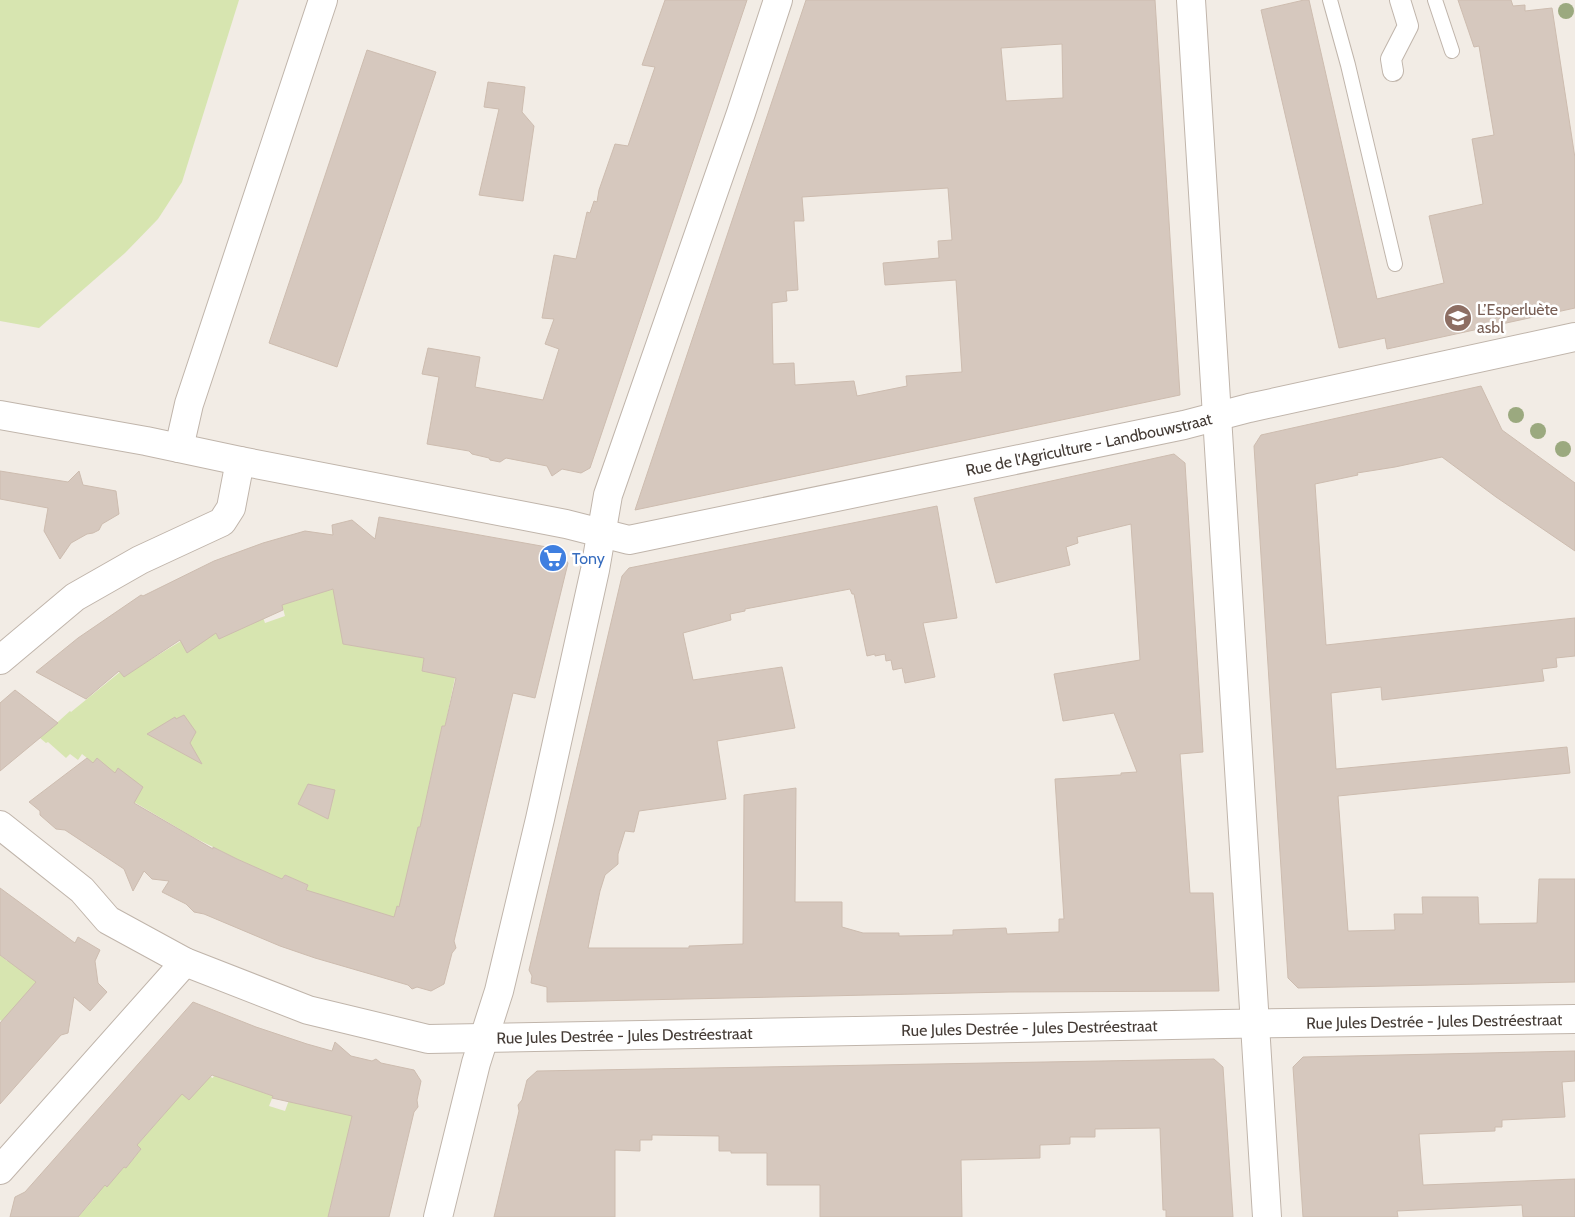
<svg xmlns="http://www.w3.org/2000/svg" width="1575" height="1217" viewBox="0 0 1575 1217" font-family="Cabin,sans-serif">
<style>
.green{fill:#d7e5b0}
.building{fill:#d6c8be;stroke:#cdbcaf;fill-rule:evenodd}
.lines{fill:none;stroke-linecap:round;stroke-linejoin:round}
.service-casing{stroke:#c0b5ab;stroke-width:16}
.pedestrian-casing{stroke:#c0b5ab;stroke-width:22}
.minor-casing{stroke:#c0b5ab;stroke-width:30}
.service{stroke:#fff;stroke-width:14}
.pedestrian{stroke:#fff;stroke-width:20}
.minor{stroke:#fff;stroke-width:28}
.tree{fill:#9ba97f}
.labels{text-anchor:middle;stroke-width:5;stroke-linejoin:round;paint-order:stroke}
.education-label{font-size:16px;fill:#785e54;stroke:#fff;text-anchor:start}
.street-label{font-size:16px;fill:#443b35;stroke:#fff}
.shop-label{font-size:16px;fill:#366cbe;stroke:#fff;text-anchor:start}
</style>
<rect width="100%" height="100%" fill="#f2ece5"/>
<g class="green">
<polygon points="0,0 239,0 182,182 158,219 125,253 39,328 0,321"/>
<path d="M348,585L355,646L424,658L422,671L433,673L457,668L445,726H442C435,760 427,795 420,827H418L407,932L306,892L308,885L285,875L282,879L237,859L193,837L129,799L107,785L97,759L93,763L82,754L78,760L70,754L66,758L48,742L46,743L40,738L70,711L71,712L120,672L124,676L181,641L216,633L219,639L225,636L220,623L260,609L265,623L285,616L282,605L301,599V598Z"/>
<polygon points="0,955 7,961 8,960 47,974 2,1021 0,1020"/>
<polygon points="214,1075 273,1096 269,1106 285,1111 289,1100 316,1108 373,1113 345,1145 328,1217 78,1217 94,1199 90,1196 102,1183 107,1186 124,1167 126,1168 141,1149 137,1145 167,1111 167,1109 182,1093 208,1076 213,1078"/>
</g>
<g class="building">
<polygon points="665,0 747,0 590,468 581,473 562,469 552,476 547,466 506,458 500,462 490,460 489,458 472,454 469,451 427,444 439,377 422,374 428,348 480,357 475,387 543,400 559,349 545,344 554,319 542,318 554,255 576,259 587,212 590,213 594,201 597,202 599,190 615,144 628,146 655,67 642,65"/>
<path d="M806,0H1155L1180,395L635,510ZM1062,44L1063,98L1006,101L1001,48ZM948,188L952,240L938,241L939,258L883,263L885,285L956,280L962,372L906,376L907,386L857,396L854,381L795,385L794,363L773,364L772,303L787,301L786,291L798,290L794,221H804L802,197Z"/>
<polygon points="1304,0 1309,0 1377,299 1444,283 1429,216 1483,204 1472,139 1494,135 1479,46 1474,47 1458,0 1511,0 1513,6 1525,5 1525,11 1552,8 1575,158 1575,308 1387,349 1385,338 1339,348 1261,10"/>
<polygon points="367,50 436,72 337,367 269,343"/>
<polygon points="488,82 525,87 522,112 534,126 523,201 479,195 499,109 484,107"/>
<polygon points="1481,386 1502,430 1575,483 1575,551 1496,497 1442,457 1395,467 1357,473 1358,475 1315,484 1326,645 1575,618 1575,656 1556,658 1557,667 1542,669 1544,681 1382,700 1381,687 1331,693 1336,769 1567,747 1570,773 1338,796 1348,931 1395,930 1394,914 1423,914 1422,897 1478,897 1479,924 1537,923 1539,879 1575,879 1575,982 1298,988 1288,978 1254,446 1261,435"/>
<polygon points="1174,454 1185,463 1203,752 1180,754 1190,893 1213,893 1219,991 1009,992 547,1002 547,987 531,983 532,976 529,970 622,576 629,568 937,506 957,618 923,623 935,677 905,683 902,668 893,670 891,660 886,661 885,654 875,656 875,654 867,656 854,594 852,594 850,589 745,609 745,611 730,614 731,620 683,633 693,680 782,667 795,728 717,741 726,799 639,811 634,832 625,831 618,854 618,864 605,875 600,891 588,948 689,948 689,946 743,944 744,795 796,788 795,902 842,902 842,927 863,933 899,933 899,936 953,935 953,930 1006,928 1007,934 1059,932 1059,919 1064,919 1055,779 1119,775 1121,775 1121,773 1137,772 1114,713 1063,721 1054,674 1140,660 1131,524 1077,537 1078,543 1066,547 1070,565 996,583 974,498"/>
<polygon points="0,471 68,482 79,471 83,485 116,491 119,514 102,524 99,530 93,533 87,534 71,543 60,559 44,531 48,508 0,499"/>
<polygon points="379,517 558,549 568,563 535,698 513,693 454,941 456,948 452,953 444,984 431,991 417,987 412,989 408,985 315,958 280,946 204,914 194,912 186,904 162,892 169,881 152,879 144,871 133,891 124,869 65,830 56,829 40,815 40,811 29,802 87,758 93,763 97,758 115,773 118,768 143,787 134,803 213,849 213,847 237,859 282,879 285,875 308,885 306,890 394,917 397,906 399,907 418,827 420,827 442,726 445,726 456,678 422,671 424,658 343,644 333,589 282,605 283,610 219,639 216,633 187,653 180,640 124,677 119,671 86,699 36,672 78,638 141,595 143,596 214,561 263,543 305,531 333,535 332,525 352,520 375,539"/>
<polygon points="15,690 58,723 0,771 0,703"/>
<polygon points="184,715 196,732 190,743 202,764 147,734 175,717 176,719"/>
<polygon points="308,784 335,790 328,819 298,804"/>
<polygon points="0,888 75,943 78,937 100,950 95,961 98,983 107,992 90,1011 74,997 68,1033 61,1035 0,1104 0,1023 36,982 0,955"/>
<polygon points="193,1002 256,1027 307,1044 332,1051 335,1042 351,1056 372,1061 376,1059 381,1063 414,1070 421,1081 417,1100 418,1107 414,1112 389,1217 328,1217 352,1116 272,1098 273,1096 212,1075 189,1100 182,1094 137,1145 141,1149 126,1168 124,1167 107,1187 105,1185 78,1217 10,1217 15,1197 25,1192 48,1166"/>
<polygon points="1575,1051 1575,1081 1562,1082 1565,1117 1502,1120 1502,1127 1495,1127 1495,1131 1419,1134 1423,1185 1575,1179 1575,1217 1523,1217 1522,1205 1397,1211 1398,1217 1303,1217 1293,1067 1303,1057"/>
<polygon points="1214,1059 1223,1067 1233,1217 1166,1217 1166,1210 1163,1210 1160,1128 1095,1129 1095,1137 1070,1137 1070,1144 1040,1145 1040,1158 961,1160 962,1217 820,1217 820,1185 767,1185 767,1153 731,1153 731,1151 719,1151 719,1136 652,1135 652,1140 640,1140 640,1151 615,1150 615,1217 494,1217 519,1111 518,1105 522,1100 527,1080 537,1071"/>
</g>
<g class="lines">
<defs>
<g id="service">
<polyline points="1330,0 1348,65 1395,264"/>
<polyline points="1435,0 1452,51"/>
</g>
<polyline id="pedestrian" points="1393,71 1391,59 1408,26 1400,0"/>
<g id="minor">
<polyline points="1191,0 1267,1217"/>
<path id="s1" d="M0,415L146,441L240,461L566,524L629,540L1184,425L1249,408L1575,337"/>
<polyline points="179,448 189,404 323,0"/>
<polyline points="0,660 75,597 140,560 222,522 231,508 240,461"/>
<path id="s2" d="M0,825L82,890L108,920L185,962L308,1010L428,1039L1224,1024L1575,1019"/>
<polyline points="0,1170 185,962"/>
<polyline points="438,1217 476,1063 499,991 540,819 595,570 608,495 741,113 778,0"/>
</g>
</defs>
<use href="#service" class="service-casing"/>
<use href="#pedestrian" class="pedestrian-casing"/>
<use href="#minor" class="minor-casing"/>
<use href="#service" class="service"/>
<use href="#pedestrian" class="pedestrian"/>
<use href="#minor" class="minor"/>
</g>
<g class="tree">
<circle cx="1566" cy="11" r="8"/>
<circle cx="1516" cy="415" r="8"/>
<circle cx="1538" cy="431" r="8"/>
<circle cx="1563" cy="449" r="8"/>
</g>
<defs>
<symbol id="school-disc" viewBox="-11 -11 22 22"><circle r="9.5" fill="#8d6e63" stroke="#fff"/><path d="M0-5L7-2L0 1L-7-2ZM-4 1L0 2.5L4 1V4Q0 6-4 4Z" fill="#fff"/></symbol>
<symbol id="supermarket-disc" viewBox="-11 -11 22 22"><circle r="9.5" fill="#3f7fe0" stroke="#fff"/><path d="M-6-5.5h2.5l.6 2H6L4.5 2H-2.5L-4.4-4H-6ZM-1.5 3.2a1.3 1.3 0 1 0 .1 0ZM3 3.2a1.3 1.3 0 1 0 .1 0Z" fill="#fff"/></symbol>
</defs>
<g fill-rule="evenodd">
<use href="#school-disc" x="1442" y="302" width="32" height="32"/>
<use href="#supermarket-disc" x="537" y="542" width="32" height="32"/>
</g>
<g class="labels">
<g class="education-label">
<text x="1477" y="315">L’Esperluète<tspan x="1477" dy="18">asbl</tspan></text>
</g>
<g class="street-label">
<text dy="6" stroke="none"><textPath href="#s1" startOffset="1111">Rue de l'Agriculture - Landbouwstraat</textPath></text>
<text dy="6" stroke="none"><textPath href="#s2" startOffset="1494">Rue Jules Destrée - Jules Destréestraat</textPath></text>
<text dy="6" stroke="none"><textPath href="#s2" startOffset="1089">Rue Jules Destrée - Jules Destréestraat</textPath></text>
<text dy="6" stroke="none"><textPath href="#s2" startOffset="684">Rue Jules Destrée - Jules Destréestraat</textPath></text>
</g>
<g class="shop-label">
<text x="572" y="564">Tony</text>
</g>
</g>
</svg>
